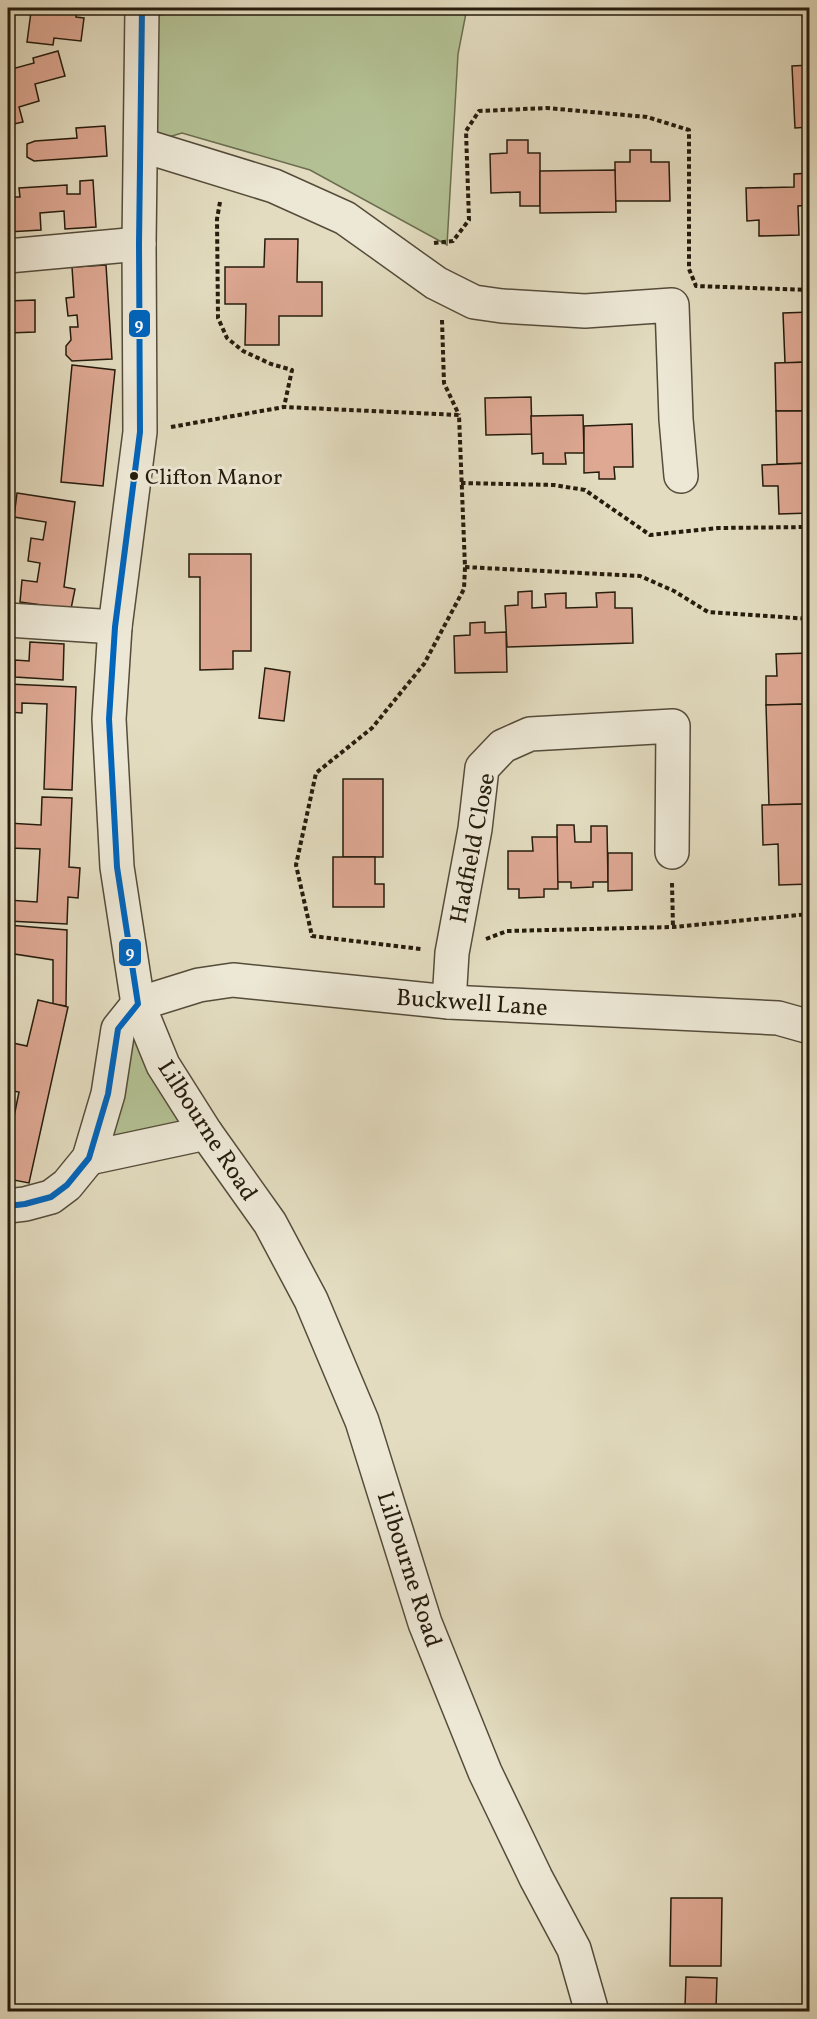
<svg xmlns="http://www.w3.org/2000/svg" width="817" height="2019" viewBox="0 0 817 2019" font-family="Vollkorn,serif">
<style>
.green{fill:#b3c093;stroke:#6c6e50;stroke-width:1.5}
.building{fill:#dea893;stroke:#261c0d;stroke-width:1.5}
.lines{fill:none;stroke-linecap:round;stroke-linejoin:round}
.minor-casing{stroke:#554c3a;stroke-width:36}
.tertiary-casing{stroke:#554c3a;stroke-width:36}
.path{stroke:#261c0d;stroke-width:4;stroke-dasharray:4.5 3;stroke-linecap:butt}
.minor{stroke:#ede8d6;stroke-width:33}
.tertiary{stroke:#ede8d6;stroke-width:33}
.bus-1-casing{stroke:#ede8d6;stroke-width:10}
.bus-1{stroke:#0065bd;stroke-width:6}
.bus-dot{fill:#261c0d;stroke:#ede8d6;stroke-width:2}
.labels{text-anchor:middle;stroke-width:6;stroke-linejoin:round;paint-order:stroke}
.bus-label{font-size:22px;fill:#261c0d;stroke:#ede8d6;text-anchor:start}
.street-label{font-size:24px;fill:#261c0d;stroke:#ede8d6}
.line-badge{stroke:#ede8d6;stroke-width:2}
.badge-label{font-size:16px;text-anchor:middle;font-weight:bold;fill:#fff}
</style>
<rect width="100%" height="100%" fill="#e3dcc0"/>
<filter id="stains"><feTurbulence type="fractalNoise" baseFrequency=".00333" numOctaves="4"/><feColorMatrix values="0 0 0 0 .2 0 0 0 0 .09 0 0 0 0 .02 0 0 0 .5 -.17"/></filter>
<radialGradient id="worn" r=".72"><stop offset=".6" stop-color="#630" stop-opacity="0"/><stop offset="1" stop-color="#630" stop-opacity=".3"/></radialGradient>
<g class="green">
<polygon points="214,8 467,8 458,54 447,245 310,170 182,133 141,145 141,16 213,11"/>
<polygon points="138,1004 206,1133 89,1158"/>
</g>
<g class="building">
<polygon points="41,8 77,8 76,17 84,18 81,41 54,38 53,45 27,42 31,12 40,14"/>
<polygon points="734,8 758,8 756,14"/>
<polygon points="801,8 810,8 810,15 802,16"/>
<polygon points="58,51 65,76 35,84 39,101 19,107 23,122 9,125 8,70 34,63 33,58"/>
<polygon points="810,65 810,127 795,128 792,66"/>
<polygon points="105,126 107,156 34,161 27,157 27,144 35,141 77,138 76,128"/>
<polygon points="507,140 528,140 528,153 540,153 540,206 520,206 520,192 491,193 490,154 507,153"/>
<polygon points="630,150 651,150 651,162 669,162 670,201 615,201 615,162 630,162"/>
<polygon points="615,170 616,212 540,213 540,171"/>
<polygon points="810,173 810,205 798,206 799,235 759,236 759,220 747,221 746,188 794,187 794,174"/>
<polygon points="93,180 96,227 65,229 64,211 40,213 41,230 8,232 8,197 20,197 19,188 67,185 67,194 80,194 80,181"/>
<polygon points="265,239 298,239 297,282 322,282 322,316 279,316 279,345 245,345 246,304 225,304 225,267 264,267"/>
<polygon points="106,265 112,359 72,361 66,355 66,346 71,340 70,327 78,327 77,315 68,316 66,298 74,297 72,267"/>
<polygon points="35,300 35,332 8,333 8,301"/>
<polygon points="810,312 810,362 785,363 783,313"/>
<polygon points="810,362 810,411 776,411 775,363"/>
<polygon points="72,365 115,370 103,486 61,482"/>
<polygon points="531,397 532,434 486,435 485,398"/>
<polygon points="776,411 810,411 810,463 777,464"/>
<polygon points="583,415 584,453 565,453 566,464 543,464 543,453 532,454 531,416"/>
<polygon points="632,424 633,467 614,467 615,479 599,479 599,472 584,473 584,426"/>
<polygon points="810,463 810,513 779,514 778,486 763,486 762,465"/>
<polygon points="17,493 75,502 64,587 75,589 71,609 20,602 22,580 37,582 40,563 28,561 31,538 43,540 46,522 14,517"/>
<polygon points="189,554 251,554 251,651 233,651 233,669 200,670 200,577 189,577"/>
<polygon points="532,591 532,608 546,607 545,594 566,593 566,608 597,607 596,593 615,592 615,608 632,608 633,643 507,647 505,606 518,605 518,592"/>
<polygon points="485,622 485,633 506,632 507,672 455,673 454,636 470,635 470,623"/>
<polygon points="30,642 64,644 63,680 15,677 15,660 29,661"/>
<polygon points="810,653 810,704 766,705 766,676 777,676 776,654"/>
<polygon points="265,668 290,672 284,721 259,718"/>
<polygon points="8,684 76,687 72,790 44,789 47,704 22,703 22,713 8,712"/>
<polygon points="805,704 806,718 810,718 810,740 806,740 807,767 810,767 810,790 806,790 806,804 769,805 766,705"/>
<rect x="343" y="779" width="40" height="78"/>
<polygon points="42,797 72,798 69,867 80,868 78,898 68,897 67,924 8,921 8,900 37,902 40,849 8,848 8,823 41,825"/>
<polygon points="806,804 810,804 810,884 779,885 778,844 763,845 762,805"/>
<polygon points="557,825 574,825 575,842 591,842 591,826 607,826 608,882 593,882 593,887 571,888 571,882 557,882"/>
<polygon points="532,837 557,837 558,889 544,889 544,897 519,898 519,889 508,889 508,851 533,851"/>
<polygon points="608,853 632,853 632,890 608,891"/>
<polygon points="333,857 375,857 375,884 384,884 384,907 333,907"/>
<polygon points="8,925 67,930 66,1006 53,1004 53,960 8,953"/>
<polygon points="38,1000 68,1007 29,1183 8,1179 8,1146 19,1092 8,1090 8,1042 27,1046"/>
<polygon points="671,1898 722,1898 721,1966 670,1966"/>
<polygon points="686,1977 717,1978 716,2008 685,2007"/>
</g>
<g class="lines">
<defs>
<g id="minor">
<polyline points="141,145 274,186 345,218 436,283 474,302 502,306 585,311 672,305 676,419 681,476"/>
<polyline points="8,256 139,244"/>
<polyline points="8,620 115,627"/>
<polyline points="449,1002 452,953 475,829 482,768 503,746 530,734 673,726 672,852"/>
<polyline points="89,1158 206,1133"/>
<polyline points="8,1206 25,1204 51,1197 67,1185 89,1158 108,1094 118,1029 138,1004 199,985 233,980 449,1002 778,1018 810,1027"/>
</g>
<polyline id="tertiary" points="142,8 139,244 140,432 115,627 109,719 117,867 138,1004 163,1065 206,1133 270,1223 311,1300 362,1421 425,1623 485,1772 536,1878 574,1949 592,2012"/>
</defs>
<use href="#minor" class="minor-casing"/>
<use href="#tertiary" class="tertiary-casing"/>
<g class="path">
<polyline points="220,202 217,219 218,318 227,338 243,351 271,364 292,370 284,407"/>
<polyline points="434,243 453,241 469,220 466,131 479,111 547,108 647,117 689,130 689,269 696,286 810,290"/>
<polyline points="442,320 444,383 459,415"/>
<polyline points="171,427 284,407 459,415 465,567 464,589 424,664 372,728 316,773 296,865 312,936 421,949"/>
<polyline points="461,483 554,485 585,490 650,535 718,528 810,527"/>
<polyline points="465,567 640,576 674,591 708,612 810,619"/>
<polyline points="672,883 673,927"/>
<polyline points="486,939 507,931 673,927 810,914"/>
</g>
<use href="#minor" class="minor"/>
<use href="#tertiary" class="tertiary"/>
<defs>
<polyline id="bus-1" points="8,1206 25,1204 51,1197 67,1185 89,1158 108,1094 118,1029 138,1004 117,867 109,719 115,627 140,432 139,244 142,8"/>
</defs>
<use href="#bus-1" class="bus-1-casing"/>
<use href="#bus-1" class="bus-1"/>
</g>
<circle class="bus-dot" cx="134" cy="476" r="5"/>
<g class="labels">
<g class="bus-label">
<text x="145" y="484">Clifton Manor</text>
</g>
<g class="street-label">
<text transform="translate(472 848) rotate(-79)" y="8">Hadfield Close</text>
<text transform="translate(472 1002) rotate(4)" y="8">Buckwell Lane</text>
<text transform="translate(208 1130) rotate(57)" y="8">Lilbourne Road</text>
<text transform="translate(410 1569) rotate(72)" y="8">Lilbourne Road</text>
</g>
</g>
<g class="line-badge">
<rect x="128" y="309" width="23" height="29" rx="6" fill="#0065bd"/>
<rect x="118" y="938" width="24" height="29" rx="6" fill="#0065bd"/>
</g>
<g class="badge-label">
<text x="139" y="330">9</text>
<text x="130" y="958">9</text>
</g>
<rect width="817" height="2019" fill="none" stroke="#e3dcc0" stroke-width="30"/>
<rect x="9" y="9" width="799" height="2001" fill="none" stroke="#261c0d" stroke-width="3"/>
<rect x="15" y="15" width="787" height="1989" fill="none" stroke="#261c0d" stroke-width="1.5"/>
<rect width="100%" height="100%" filter="url(#stains)"/>
<rect width="100%" height="100%" fill="url(#worn)"/>
</svg>
